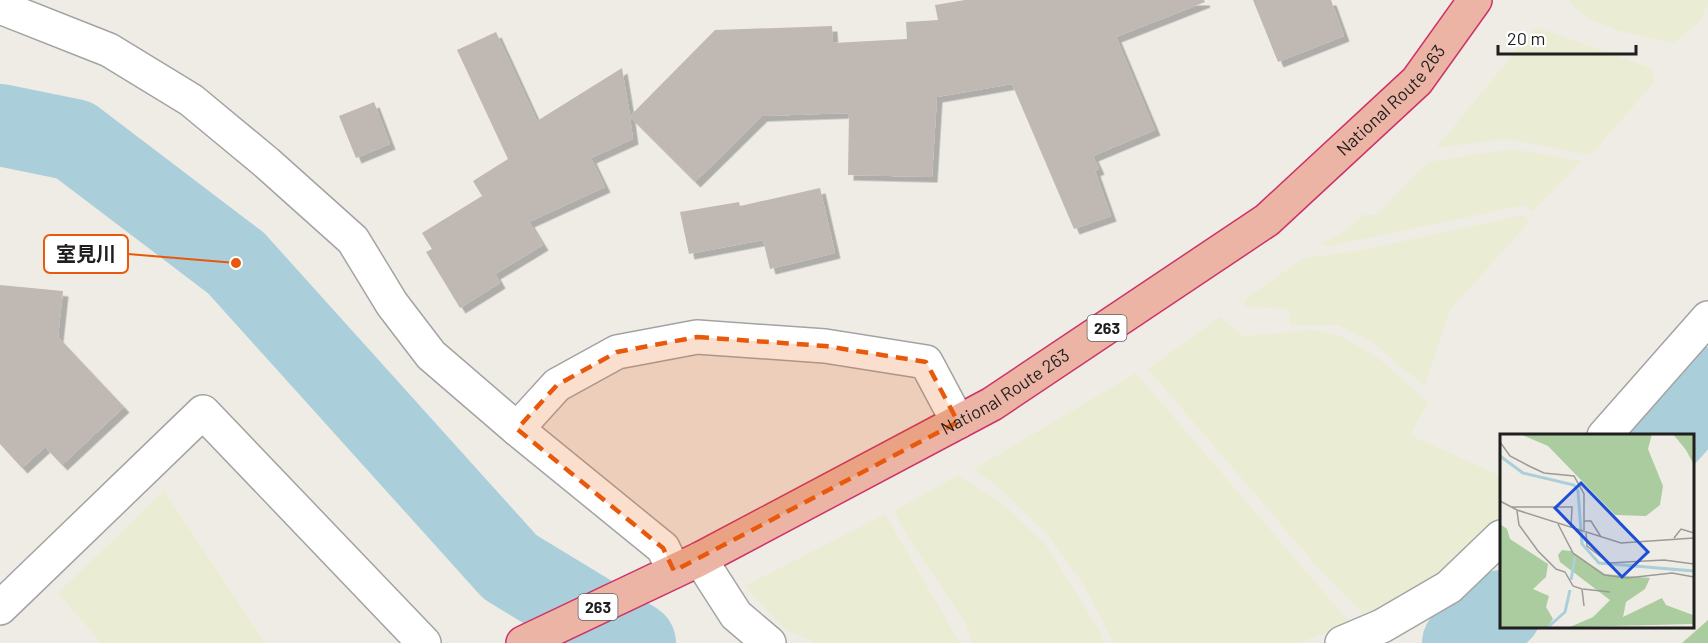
<svg xmlns="http://www.w3.org/2000/svg" width="1708" height="643" viewBox="0 0 1708 643" font-family="Barlow,'Noto Sans JP',sans-serif">
<style>
.farmland{fill:#eaedd3}
.forest{fill:#abcc9e}
.lines{fill:none;stroke-linecap:round;stroke-linejoin:round}
.river{stroke:#aacfda;stroke-width:82}
.building{fill:#c0b8b3;filter:url(#shadow)}
.minor-casing{stroke:#a3a3a3;stroke-width:36}
.trunk-casing{stroke:#ce3267;stroke-width:36}
.minor{stroke:#fff;stroke-width:33}
.trunk{stroke:#ebb4a4;stroke-width:33}
.marked{fill:#e8590c;fill-opacity:0.2;stroke:#e8590c;stroke-width:4.5;stroke-dasharray:12 8;stroke-linejoin:round}
.labels{text-anchor:middle;stroke-width:6;stroke-linejoin:round;paint-order:stroke}
.shield{fill:#fff;stroke:#626262;stroke-width:1.5}
.shield-label{font-size:16px;font-weight:bold;fill:#1f1f1f}
.street-label{font-size:18px;fill:#1f1f1f;stroke:#fff}
.inset-river{fill:none;stroke:#aacfda;stroke-width:3}
.inset-road{fill:none;stroke:#9c9a96;stroke-width:1.5}
.view{fill:#1d4ed8;fill-opacity:0.15;stroke:#1d4ed8;stroke-width:3}
.inset-edge{fill:none;stroke:#1f1f1f;stroke-width:3}
.leader{fill:none;stroke:#e8590c;stroke-width:2}
.callout-dot{fill:#e8590c;stroke:#fff;stroke-width:2}
.callout{fill:#fff;stroke:#e8590c;stroke-width:2}
.callout-label{font-size:20px;text-anchor:middle;font-weight:bold;fill:#1f1f1f}
</style>
<defs>
<filter id="shadow"><feDropShadow dx="5.5" dy="5.5" stdDeviation="0" flood-color="#0004"/></filter>
</defs>
<rect width="100%" height="100%" fill="#efece6"/>
<g class="farmland">
<polygon points="1569,0 1708,0 1708,3 1700,21 1673,43 1623,32 1588,19 1570,3"/>
<polygon points="1536,27 1651,68 1655,81 1591,155 1507,139 1436,148"/>
<polygon points="1511,149 1582,161 1533,211 1524,205 1331,246 1320,244 1349,229 1363,215 1376,215 1428,162"/>
<polygon points="1524,215 1529,222 1450,310 1425,385 1405,371 1374,343 1338,325 1290,325 1289,309 1246,307 1244,300 1304,258 1357,251"/>
<polygon points="1220,317 1243,336 1312,330 1340,336 1377,357 1428,402 1410,435 1501,476 1501,514 1442,569 1394,605 1362,613 1319,569 1148,369"/>
<polygon points="1136,373 1351,624 1297,643 1114,643 1083,584 1048,535 998,487 974,469"/>
<polygon points="958,475 1003,504 1046,545 1099,630 1104,643 972,643 965,622 909,539 894,511"/>
<polygon points="164,491 265,643 101,643 58,593"/>
<polygon points="885,514 960,643 816,643 784,629 745,586"/>
</g>
<polygon class="forest" points="1708,620 1708,643 1682,643"/>
<g class="lines">
<g class="river">
<polyline points="0,125 74,140 236,263 510,567 635,643"/>
<polyline points="1665,436 1708,388"/>
<polyline points="1463,643 1501,611"/>
</g>
</g>
<g class="building">
<polygon points="965,0 1204,0 1205,2 1116,37 1155,130 1093,156 1099,169 1095,171 1111,216 1074,229 1012,84 937,97 932,177 848,175 849,113 762,116 695,182 630,117 633,139 591,158 605,187 529,222 543,245 495,274 500,283 460,308 426,252 432,249 422,233 482,196 473,181 508,159 457,50 496,32 537,121 622,68 630,116 715,30 832,26 833,43 907,39 906,22 938,20 935,5"/>
<polygon points="1253,0 1331,0 1344,36 1278,62"/>
<polygon points="374,102 390,144 356,158 339,116"/>
<polygon points="820,188 835,253 770,269 763,240 689,254 680,212 739,202 740,206"/>
<polygon points="0,285 63,291 58,337 124,407 62,465 45,447 22,468 0,444"/>
</g>
<g class="lines">
<defs>
<g id="minor">
<polyline points="0,7 109,50 191,100 267,163 353,240 392,304 431,355 517,429"/>
<polyline points="1604,436 1708,318"/>
<polyline points="700,559 736,615 769,643"/>
<polyline points="674,571 663,548 517,429 557,385 617,352 697,337 825,346 926,362 958,422"/>
<polyline points="0,608 203,412 424,643"/>
<polyline points="1342,643 1382,626 1449,587 1501,537"/>
</g>
<g id="trunk">
<path id="s1" d="M523,643L700,559L992,404L1267,220L1417,81L1475,0"/>
</g>
</defs>
<use href="#minor" class="minor-casing"/>
<use href="#trunk" class="trunk-casing"/>
<use href="#minor" class="minor"/>
<use href="#trunk" class="trunk"/>
</g>
<path class="marked" d="M697,337L825,346L926,362L958,422L674,571L663,548L517,429L557,385L617,352Z"/>
<g class="labels">
<g class="shield">
<rect x="1087.5" y="315" width="39" height="26" rx="4.5"/>
<rect x="578.5" y="594" width="39" height="26" rx="4.5"/>
</g>
<g class="shield-label">
<text x="1107" y="334">263</text>
<text x="598" y="613">263</text>
</g>
<g class="street-label">
<text dy="6" stroke="none"><textPath href="#s1" startOffset="1030">National Route 263</textPath></text>
<text dy="6" stroke="none"><textPath href="#s1" startOffset="544">National Route 263</textPath></text>
</g>
</g>
<g transform="translate(1500 434)">
<rect width="194" height="194" fill="#efece6"/>
<path d="M20,0H152L148,15L163,52L160,71L146,82L115,81L48,12ZM173,0H193V29L186,16ZM0,90L7,95L10,105L48,130L46,143L33,155L49,162L46,173L53,185L47,193H0ZM62,116L71,117L105,140L150,144L145,155L126,168L123,183L162,164L166,171L193,181V190L70,193L93,183L110,166L60,128L58,121Z" fill="#abcc9e"/>
<path class="inset-river" d="M0,22L23,39L74,51L78,57L82,110L99,129L194,137M71,146L75,123M48,193L65,178L70,156"/>
<path class="inset-road" d="M0,8L10,22L29,32L44,39L74,42L84,60V87M0,67L17,76L121,109L194,104M12,73H72L71,94M17,77L19,91L38,117L56,135L65,138L73,152L82,155L84,172M58,90L73,119L104,141L127,144L172,139L194,143M84,96V87H91L101,103M86,99L87,112L109,129L164,126L194,130M174,104L181,95L194,99M83,155L110,158"/>
<path class="view" d="M81,49L148,118L122,143L55,74Z"/>
<rect width="194" height="194" class="inset-edge"/>
</g>
<path class="leader" d="M236 263L128 254"/>
<circle class="callout-dot" cx="236" cy="263" r="6"/>
<rect class="callout" x="44" y="235" width="84" height="38" rx="6"/>
<g class="callout-label">
<text x="86" y="261">室見川</text>
</g>
<path d="M1498 45v9h138v-9" fill="none" stroke="#1f1f1f" stroke-width="3"/>
<text x="1507" y="45" font-size="18" fill="#1f1f1f" stroke="#ffffff" stroke-width="4.5" paint-order="stroke">20 m</text>
</svg>
